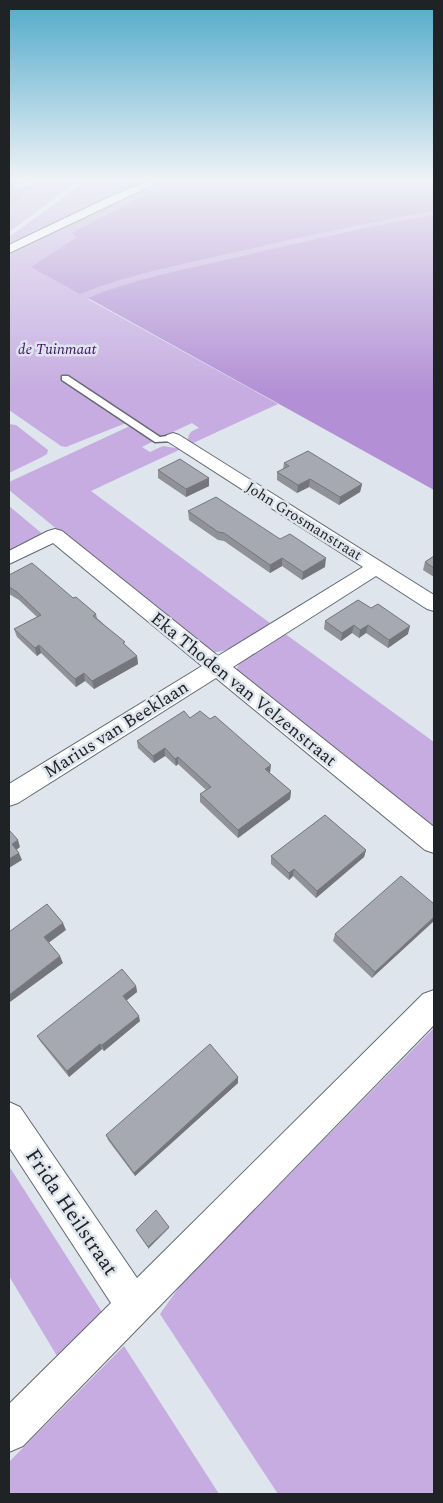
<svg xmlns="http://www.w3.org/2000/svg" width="443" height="1503" viewBox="0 0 443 1503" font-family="Spectral,serif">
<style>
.green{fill:#c6ace1}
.forest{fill:#b390d5}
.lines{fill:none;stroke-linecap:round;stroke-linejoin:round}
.lane-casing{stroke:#636970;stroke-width:3}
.street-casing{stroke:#636970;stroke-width:2}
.lane{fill:#fff;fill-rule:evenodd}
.street{fill:#fff;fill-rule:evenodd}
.wall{fill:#909199}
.shaded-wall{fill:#75767d}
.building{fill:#a7a9b2;stroke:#75767d}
.labels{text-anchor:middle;stroke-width:5;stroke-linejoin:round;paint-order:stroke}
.far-park-label{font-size:15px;font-style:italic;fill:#431263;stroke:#dee5ed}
.far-street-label{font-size:15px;fill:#202326;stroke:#dee5ed}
.street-label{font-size:18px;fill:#202326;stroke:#dee5ed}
.near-street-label{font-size:21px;fill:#202326;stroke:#dee5ed}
</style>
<rect width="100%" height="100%" fill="#dee5ed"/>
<g class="green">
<polygon points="52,182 77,182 9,232 9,203 21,200 23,194"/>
<polygon points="84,182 122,182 140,185 9,247 9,237"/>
<path d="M163,182H177L144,195L71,233L77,237L58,263L434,182V481L99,294L88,299L278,404L191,444L188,441C188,432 192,431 199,428L192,423L162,437L87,389L78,392L126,423L66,447L61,446L9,410V252L109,204Z"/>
<polygon points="9,424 16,425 48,450 47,454 42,457 9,473"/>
<path d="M130,426L154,441L142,447L150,452L163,446L181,449L91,491L270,623C252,634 226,658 206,651L9,490V482Z"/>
<polygon points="9,506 45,536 9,553"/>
<path d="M284,633L434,742V832L236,674C235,657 270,642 284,633Z"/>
<polygon points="434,1028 434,1494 278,1494 160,1314 182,1283"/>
<polygon points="9,1166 102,1312 57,1356 9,1276"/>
<polygon points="124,1346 219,1494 9,1494 9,1462"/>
</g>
<g class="forest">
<polygon points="37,182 52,182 23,194 21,200 9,203 9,189 38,184"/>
<path d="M177,182H434V211C363,223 293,239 223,255C175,266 126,275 80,294L31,267L77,237L71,233L144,195Z"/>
<path d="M434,215V490L88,298C133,279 182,270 230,259C298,243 365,227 434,215Z"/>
</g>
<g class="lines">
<defs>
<polygon id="lane" points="62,376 68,376 160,437 173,435 177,438 173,441 155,442 62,380"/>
<g id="street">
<polygon points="145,182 159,182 9,253 9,245 107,198"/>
<polygon points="173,433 179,435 434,595 434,611 427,609 376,576 233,667 434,827 434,853 425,850 216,678 18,803 9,806 9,784 202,666 53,543 9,564 9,551 48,531 55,529 62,531 218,656 363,567 167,441 165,438 167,435"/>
<polygon points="434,990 434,1025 23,1446 9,1452 9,1404 111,1303 9,1147 9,1102 20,1107 137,1278 423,994"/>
</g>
</defs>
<use href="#lane" class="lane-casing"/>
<use href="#street" class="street-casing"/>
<use href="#lane" class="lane"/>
<use href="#street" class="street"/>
</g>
<g class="wall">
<polygon points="284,463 362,484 360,492 339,505 309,487 297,493 277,480 277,472 283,469"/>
<polygon points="158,470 209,478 209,486 186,497 158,478"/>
<polygon points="188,511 280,539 325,567 302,580 282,566 270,573 224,541 218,540 189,520"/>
<polygon points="434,556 434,577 423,570 425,562"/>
<polygon points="9,575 73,598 96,614 97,618 137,656 138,664 94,689 85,681 76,687 41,653 37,656 17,637 14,629 37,617 19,600 9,594"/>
<polygon points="358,600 408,634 388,648 366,633 359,638 352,633 341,641 324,629 325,621"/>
<polygon points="190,718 270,773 291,791 290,799 238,838 200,802 200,794 206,790 178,764 176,766 165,756 154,763 138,748 137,741"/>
<polygon points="366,850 364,857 316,898 293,876 289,880 271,864 271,856"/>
<polygon points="434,904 372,978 333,941 335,934"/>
<polygon points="136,986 137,992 126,1001 140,1021 104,1051 102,1049 69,1077 40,1041 37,1036"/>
<polygon points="238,1083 135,1176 108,1140 106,1135"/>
</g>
<g class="shaded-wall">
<polygon points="9,182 23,182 15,184 16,190 9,191"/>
<polygon points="209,478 209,486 186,497 186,489"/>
<polygon points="310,479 309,487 297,493 298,485"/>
<polygon points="362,484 360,492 339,505 340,497"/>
<polygon points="282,558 282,566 270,573 270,565"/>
<polygon points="326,558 325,567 302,580 303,572"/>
<polygon points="354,625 352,633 341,641 342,633"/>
<polygon points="368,625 366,633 359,638 360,630"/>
<polygon points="410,626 408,634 388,648 389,640"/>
<polygon points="39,645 41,653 37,656 35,648"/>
<polygon points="137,656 138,664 94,689 92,681"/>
<polygon points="84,673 85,681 76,687 75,679"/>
<polygon points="165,748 165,756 154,763 153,756"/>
<polygon points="178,757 178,764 176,766 175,759"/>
<polygon points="271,765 270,773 265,769"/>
<polygon points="291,791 290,799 238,838 238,830"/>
<polygon points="18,840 20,847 15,851 12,844"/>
<polygon points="366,850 364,857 316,898 317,891"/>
<polygon points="19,853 22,860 9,868 9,859"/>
<polygon points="294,869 293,876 289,880 289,873"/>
<polygon points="434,917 434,921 372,978 375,972"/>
<polygon points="63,923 66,930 47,944 44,937"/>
<polygon points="60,956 63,963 10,1002 9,999 9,995"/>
<polygon points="136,986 137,992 124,1002 123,996"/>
<polygon points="139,1016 140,1021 104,1051 102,1045"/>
<polygon points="100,1044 102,1049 69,1077 67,1071"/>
<polygon points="238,1077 238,1083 135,1176 134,1173"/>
<polygon points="169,1227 169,1228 148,1249 148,1247"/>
</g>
<g class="building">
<polygon points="9,182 13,182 15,183 9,184"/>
<polygon points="308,451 362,484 340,497 310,479 298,485 277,472 289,466 284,463"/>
<polygon points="180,459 209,478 186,489 158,470"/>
<polygon points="216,497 280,539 290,534 326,558 303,572 282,558 270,565 224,533 218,532 188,511"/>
<polygon points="434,556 434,568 425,562"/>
<polygon points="32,563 73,598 76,597 96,614 93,616 125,642 123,643 137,656 92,681 84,673 75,679 39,645 35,648 14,629 41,615 17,592 9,587 9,575"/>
<polygon points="358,600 371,608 378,604 410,626 389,640 368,625 360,630 354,625 342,633 325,621"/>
<polygon points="184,711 190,718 200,711 210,719 215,716 271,765 265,769 291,791 238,830 200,794 211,787 178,757 175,759 165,748 153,756 137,741"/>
<polygon points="325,815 366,850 317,891 294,869 289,873 271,856"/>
<polygon points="9,830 18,840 12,844 19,853 9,859"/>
<polygon points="401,876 434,904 434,917 375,972 335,934"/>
<polygon points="47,904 63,923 44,937 60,956 9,995 9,932"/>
<polygon points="122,969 136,986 123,996 139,1016 102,1045 100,1044 67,1071 37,1036"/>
<polygon points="210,1044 238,1077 134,1173 106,1135"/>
<polygon points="156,1210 169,1227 148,1247 136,1230"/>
</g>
<linearGradient id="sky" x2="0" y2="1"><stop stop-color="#51aaca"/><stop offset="0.46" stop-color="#f0f3f7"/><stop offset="1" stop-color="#f0f3f7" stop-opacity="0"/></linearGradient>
<rect width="443" height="392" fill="url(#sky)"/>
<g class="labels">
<g class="far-park-label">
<text x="57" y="354">de Tuinmaat</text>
</g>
<g class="far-street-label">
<text transform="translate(304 521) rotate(32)" y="5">John Grosmanstraat</text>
</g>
<g class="street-label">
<text transform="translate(244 689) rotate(39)" y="6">Eka Thoden van Velzenstraat</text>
<text transform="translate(116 729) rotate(-32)" y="6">Marius van Beeklaan</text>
</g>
<g class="near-street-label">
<text transform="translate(72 1212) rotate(56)" y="7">Frida Heilstraat</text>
</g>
</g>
<rect width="443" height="1503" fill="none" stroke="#202326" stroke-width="20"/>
</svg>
